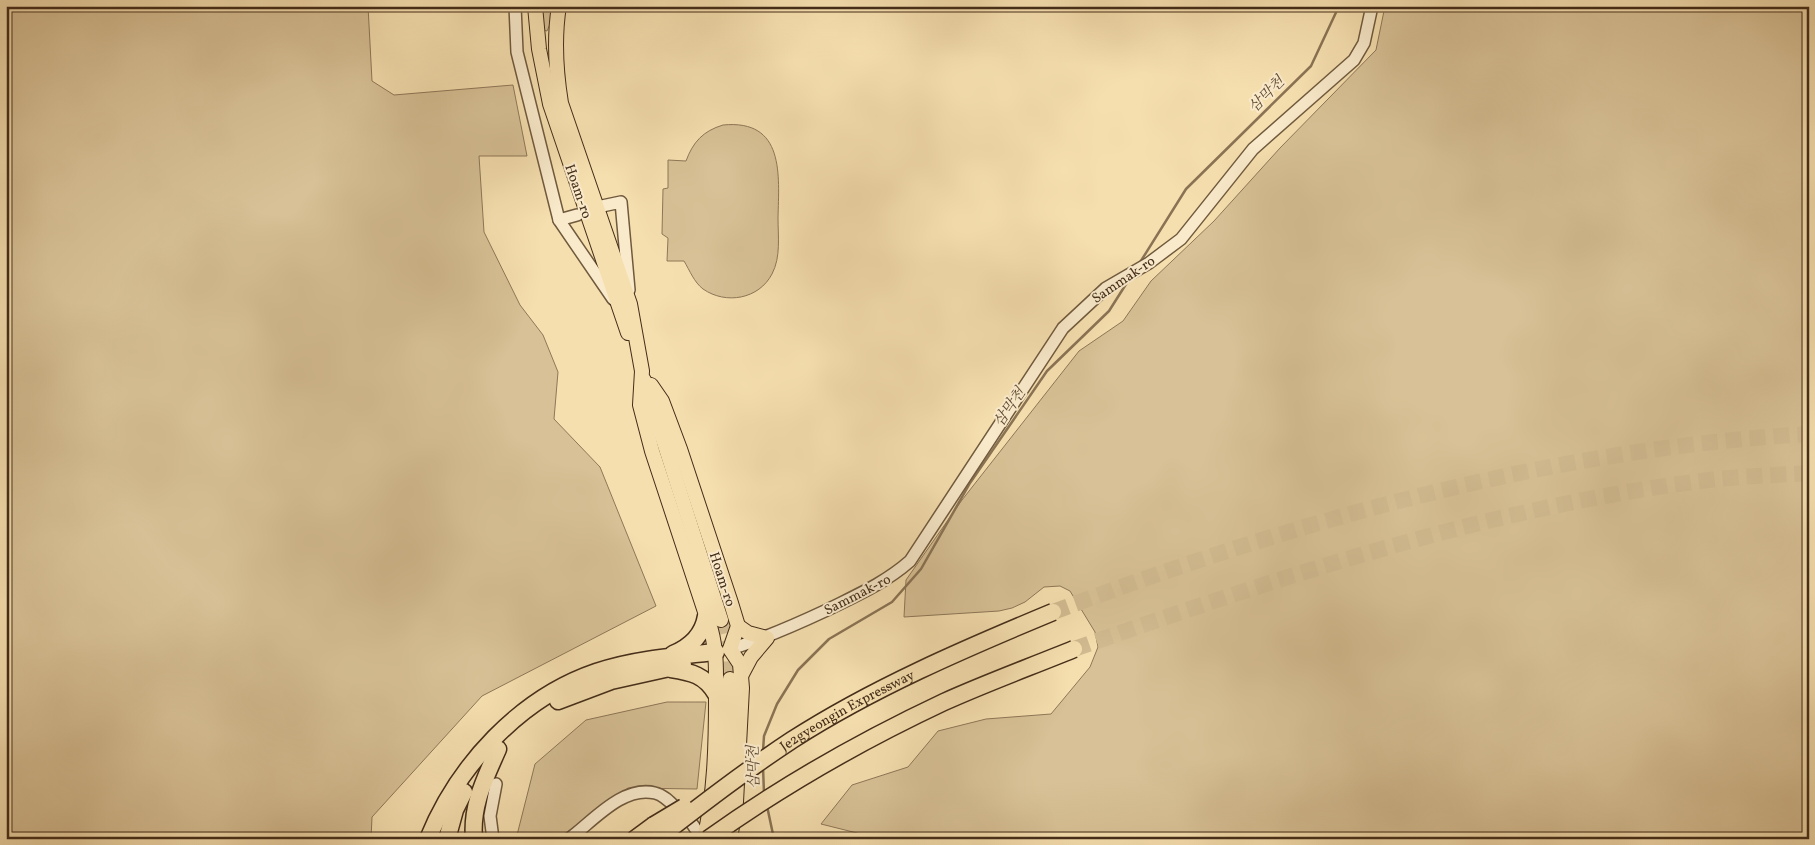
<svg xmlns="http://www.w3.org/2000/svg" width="1815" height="845" viewBox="0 0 1815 845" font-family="Vollkorn,'Noto Serif KR',serif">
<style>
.green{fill:#d8c196;stroke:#8e7758}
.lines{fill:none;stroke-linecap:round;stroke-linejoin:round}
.stream{stroke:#8a7354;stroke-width:2.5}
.major-tunnel{stroke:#d2bb91;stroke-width:14;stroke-dasharray:14 7;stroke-linecap:butt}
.highway-tunnel{stroke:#d2bb91;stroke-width:16;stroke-dasharray:16 8;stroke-linecap:butt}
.minor-casing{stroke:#705a3e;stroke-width:14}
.major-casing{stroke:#442d19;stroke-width:16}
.highway-casing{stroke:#442d19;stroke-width:19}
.minor{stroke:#f9eacb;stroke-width:11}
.major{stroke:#f6dfaf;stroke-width:14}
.highway{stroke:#f6dfaf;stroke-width:16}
.highway-bridge-casing{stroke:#442d19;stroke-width:19;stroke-linecap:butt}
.highway-bridge{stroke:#f6dfaf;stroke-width:16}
.labels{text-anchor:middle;stroke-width:4;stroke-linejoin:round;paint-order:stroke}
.street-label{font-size:14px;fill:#442d19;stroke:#f9eacb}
.water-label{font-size:15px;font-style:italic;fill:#614a32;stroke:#f9eacb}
</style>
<rect width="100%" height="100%" fill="#f6dfaf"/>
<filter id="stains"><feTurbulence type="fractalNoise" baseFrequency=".004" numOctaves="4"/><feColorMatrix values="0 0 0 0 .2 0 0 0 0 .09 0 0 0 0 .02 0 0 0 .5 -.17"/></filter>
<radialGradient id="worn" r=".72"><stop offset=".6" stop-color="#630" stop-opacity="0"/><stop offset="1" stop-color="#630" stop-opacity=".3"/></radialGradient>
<g class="green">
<polygon points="6,6 368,6 372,81 394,95 513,85 527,156 479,156 484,232 520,305 543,335 558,372 554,419 600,467 656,606 482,696 372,817 371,839 6,839"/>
<polygon points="540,6 551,6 550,24 547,31 543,30"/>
<polygon points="1385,6 1809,6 1809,839 881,839 821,824 852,785 908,767 938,731 986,719 1051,714 1090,667 1098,647 1095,632 1070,591 1060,586 1044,587 1025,602 1012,608 999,611 904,617 906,580 962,500 1079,351 1123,321 1151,281 1214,221 1280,148 1376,50"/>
<path d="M723,125C785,119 779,175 778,218C778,236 781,257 772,274C759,299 726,305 703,289C694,282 690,271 684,261H667L668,238L662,234L663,189L668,188V160L686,161C693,142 703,131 723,125Z"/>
<polygon points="667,702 706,702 697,789 628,788 557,839 516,839 535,764 586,720"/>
</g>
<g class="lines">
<g class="stream">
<polyline points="1139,264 1186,189 1311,66 1339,6"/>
<polyline points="763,751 764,736 777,704 798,670 829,639 892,602 921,569 970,483 1047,371 1109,311 1128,281"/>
<polyline points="763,767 764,793"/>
<polyline points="767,806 774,839"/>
</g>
<polyline class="major-tunnel" points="721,620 728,650 730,679"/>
<g class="highway-tunnel">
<path d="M1053,612C1295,521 1550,449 1809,434"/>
<path d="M1074,649C1282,576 1497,505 1717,479C1748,476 1778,475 1809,473"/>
</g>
<defs>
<g id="minor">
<polyline points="515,6 517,52 559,220 613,299"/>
<polyline points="602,206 621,202 629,290"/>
<polyline points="559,220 577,215"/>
<path d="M730,649C764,639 795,625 827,610C857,595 885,583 910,561L1063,328L1106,288L1149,263L1181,239L1253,149L1354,60L1364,43L1372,6"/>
<polyline points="493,839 490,816 496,784"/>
<path d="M569,839C593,821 623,785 655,793C664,795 671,803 677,809C687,818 696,825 700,839"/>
</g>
<g id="major">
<polyline points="535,6 539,49 550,104 628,333"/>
<path d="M559,6C554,37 556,72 561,103L630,304L642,371L640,405L652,451L711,630C717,652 716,675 716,698C716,744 715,794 704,839"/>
<polyline points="644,380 721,620"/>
<polyline points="651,385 662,401 680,449 731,603 738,626 730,649"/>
<polyline points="738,626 748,633 767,638 751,657 742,674"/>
<polyline points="717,838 724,801 730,679"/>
<polyline points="730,839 736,802 742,688 740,664 730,649"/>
</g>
<g id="highway">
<path d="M673,654C690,647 703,635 706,616"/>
<path d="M671,669C691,672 705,675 716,694"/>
<polyline points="558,701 611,681 683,665"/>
<path d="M428,839C458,765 520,698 596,672C634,659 676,656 716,652"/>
<polyline points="447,839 455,810 464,792"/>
<path d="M474,839C471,805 485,779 498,749"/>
<polyline points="635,839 654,825"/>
</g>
</defs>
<use href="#minor" class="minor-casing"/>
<use href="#major" class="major-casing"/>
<use href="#highway" class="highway-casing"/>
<use href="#minor" class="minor"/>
<use href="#major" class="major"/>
<use href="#highway" class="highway"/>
<defs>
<g id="highway-bridge">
<polyline points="654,825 684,807"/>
<path id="s1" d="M657,839C701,805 745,771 792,740C873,688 964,649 1053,612"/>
<path d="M708,839C782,786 861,741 944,702C986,683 1030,667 1074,649"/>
</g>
</defs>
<use href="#highway-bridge" class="highway-bridge-casing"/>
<use href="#highway-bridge" class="highway-bridge"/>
</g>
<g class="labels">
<g class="street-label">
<text transform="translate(579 191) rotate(71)" y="5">Hoam-ro</text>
<text transform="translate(1123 279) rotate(-34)" y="5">Sammak-ro</text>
<text transform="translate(723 579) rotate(72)" y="5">Hoam-ro</text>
<text transform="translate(857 594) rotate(-27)" y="5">Sammak-ro</text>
<text dy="5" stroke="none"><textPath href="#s1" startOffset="230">Je2gyeongin Expressway</textPath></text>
</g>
<g class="water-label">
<text transform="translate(1266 94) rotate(-45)" y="5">삼막천</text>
<text transform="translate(1009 407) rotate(-55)" y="5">삼막천</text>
<text transform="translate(753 767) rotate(-91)" y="5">삼막천</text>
</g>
</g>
<rect width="1815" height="845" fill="none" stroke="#f6dfaf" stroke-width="25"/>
<rect x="8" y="8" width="1800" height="830" fill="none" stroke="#442d19" stroke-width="2.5"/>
<rect x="12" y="12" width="1790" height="820" fill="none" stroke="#442d19"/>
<rect width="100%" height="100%" filter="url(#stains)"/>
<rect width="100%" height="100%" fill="url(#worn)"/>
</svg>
